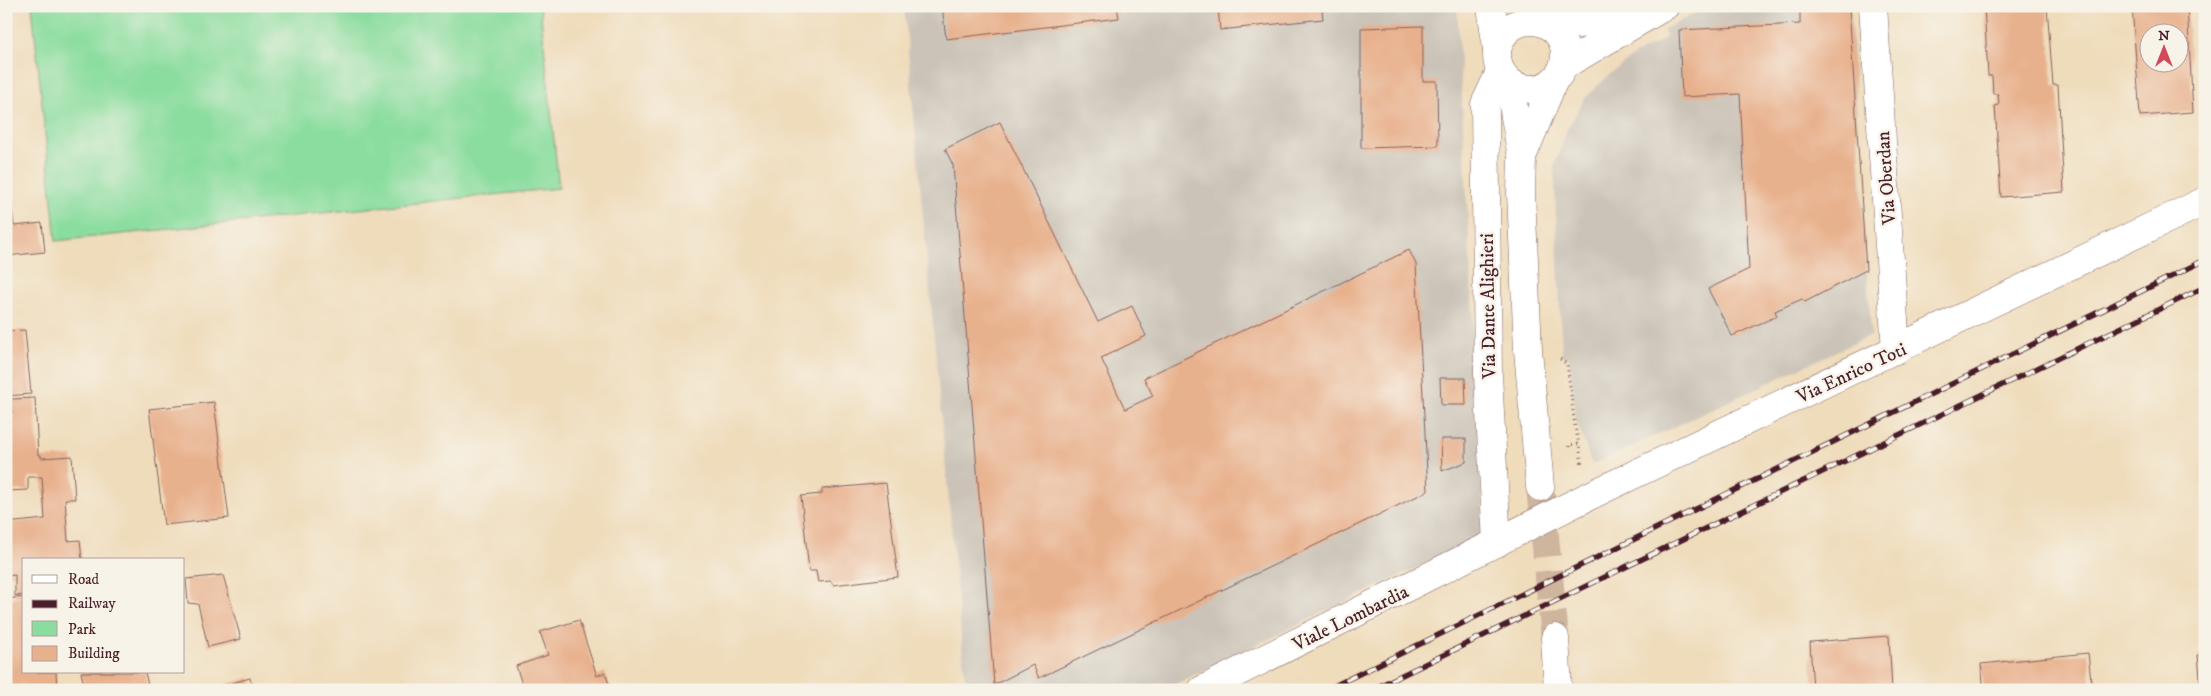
<svg xmlns="http://www.w3.org/2000/svg" width="2211" height="696" viewBox="0 0 2211 696" font-family="'IM FELL DW Pica',serif">
<style>
.industrial{fill:#cbc3b8}
.green{fill:#8add9f;stroke:#6a7e65}
.building{fill:#e8b18d;fill-rule:evenodd}
.lines{fill:none;stroke-linecap:round;stroke-linejoin:round}
.minor-tunnel{stroke:#ceb69e;stroke-width:28;stroke-dasharray:28 14;stroke-linecap:butt}
.minor-casing{stroke:#84615d;stroke-width:29}
.path{stroke:#84615d;stroke-width:3;stroke-dasharray:1 4;stroke-linecap:butt}
.minor{stroke:#fff;stroke-width:28}
.rail-casing{stroke:#4a1f2b;stroke-width:5.5}
.rail{stroke:#f7f3e8;stroke-width:4;stroke-dasharray:11;stroke-linecap:butt}
.labels{text-anchor:middle;stroke-width:5;stroke-linejoin:round;paint-order:stroke}
.street-label{font-size:19px;fill:#4a1f2b;stroke:#f7f3e8}
</style>
<rect width="100%" height="100%" fill="#f7f3e8"/>
<filter id="ink" filterUnits="userSpaceOnUse"><feTurbulence type="fractalNoise" baseFrequency=".02" numOctaves="2"/><feDisplacementMap in="SourceGraphic" scale="10" xChannelSelector="R" yChannelSelector="G"/><feConvolveMatrix kernelMatrix="1 2 1 2 8 2 1 2 1" color-interpolation-filters="sRGB"/></filter>
<filter id="wash" filterUnits="userSpaceOnUse"><feTurbulence type="fractalNoise" baseFrequency=".0096" numOctaves="4" result="noise"/><feDisplacementMap in="SourceGraphic" scale="20" xChannelSelector="R" yChannelSelector="G"/><feGaussianBlur stdDeviation="1.12" result="paint"/><feColorMatrix in="noise" values="0 0 0 0 0 0 0 0 0 0 0 0 0 0 0 0 0 1.4 0 .05"/><feComposite in="paint" operator="in"/></filter>
<g filter="url(#wash)">
<rect width="100%" height="100%" fill="#efdcbb"/>
<g class="industrial">
<polygon points="904,6 1457,6 1484,535 1163,690 966,690"/>
<polygon points="1710,6 1850,6 1871,335 1592,465 1576,420 1569,357 1562,356 1554,167 1567,130 1585,98 1610,74 1635,55 1666,38 1664,29"/>
</g>
<polygon class="green" points="32,6 540,6 559,188 56,241"/>
<g id="blocks">
<g class="building">
<polygon points="942,6 1117,6 1119,18 946,39"/>
<polygon points="1218,6 1335,6 1335,9 1322,10 1323,19 1220,30"/>
<polygon points="1800,6 1849,6 1866,270 1805,302 1802,299 1775,311 1777,316 1732,336 1708,289 1749,269 1740,94 1682,97 1679,30 1800,24"/>
<polygon points="1984,6 2047,6 2053,85 2058,85 2064,192 2001,197 1995,106 1999,105 1998,94 1993,94 1992,76 1988,76"/>
<path d="M2132,6H2187L2193,112L2140,116ZM2148,32H2178V62H2148Z"/>
<polygon points="1423,26 1423,81 1437,81 1438,146 1361,148 1361,28"/>
<polygon points="1000,122 1098,322 1132,306 1146,336 1101,358 1125,409 1153,396 1144,378 1409,250 1416,264 1428,491 1039,678 1033,665 994,685 953,165 945,149"/>
<polygon points="6,159 14,226 42,223 45,252 6,256"/>
<polygon points="25,330 31,394 6,396 6,331"/>
<polygon points="1440,378 1465,378 1466,405 1441,405"/>
<polygon points="35,398 38,455 41,455 41,458 72,456 75,499 65,499 68,541 80,540 82,560 24,560 24,595 15,596 15,575 6,576 6,523 45,519 42,477 28,477 28,490 6,491 6,457 10,457 7,414 12,413 11,399"/>
<polygon points="214,402 229,518 164,525 149,409"/>
<polygon points="1441,439 1466,439 1466,462 1442,471"/>
<polygon points="886,483 898,577 833,585 831,581 818,582 816,571 809,571 801,496 822,494 822,489"/>
<polygon points="223,575 241,639 208,647 198,604 188,603 186,579"/>
<polygon points="24,597 24,672 56,672 57,690 11,690 6,637 6,599"/>
<polygon points="579,620 597,676 605,672 611,690 524,690 516,666 548,655 540,632"/>
<polygon points="1889,636 1892,690 1813,690 1810,642"/>
<polygon points="2088,653 2092,690 1984,690 1981,664"/>
<polygon points="2198,655 2205,655 2205,690 2201,690"/>
<polygon points="81,672 145,672 149,690 85,690"/>
<polygon points="250,678 254,690 218,690 217,687"/>
</g>
</g>
</g>
<g filter="url(#ink)">
<use href="#blocks" fill-opacity="0" stroke="#84615d" stroke-width="1"/>
<g class="lines">
<polyline class="minor-tunnel" points="1540,487 1555,638"/>
<defs>
<g id="minor">
<polyline points="1491,6 1497,50"/>
<polyline points="1873,6 1896,350"/>
<circle cx="1531" cy="55" r="34"/>
<polyline points="1549,26 1636,20"/>
<polyline points="1563,66 1665,6"/>
<polyline points="1509,82 1522,157 1521,193 1528,350 1540,487"/>
<polyline points="1522,157 1554,80"/>
<polyline points="1497,543 1488,375 1485,104 1500,72"/>
<polyline points="1555,638 1558,690"/>
<polyline points="1202,690 1585,498 2205,201"/>
</g>
</defs>
<use href="#minor" class="minor-casing"/>
<g class="path">
<polyline points="1560,359 1567,364 1575,427 1579,444"/>
<polyline points="1569,447 1569,445 1579,444 1582,465"/>
</g>
<use href="#minor" class="minor"/>
<defs>
<g id="rail">
<polyline points="1326,690 2205,260"/>
<polyline points="1371,690 2205,287"/>
</g>
</defs>
<use href="#rail" class="rail-casing"/>
<use href="#rail" class="rail"/>
</g>
</g>
<g class="labels">
<g class="street-label">
<text transform="translate(1885 178) rotate(-94)" y="7">Via Oberdan</text>
<text transform="translate(1487 306) rotate(-91)" y="7">Via Dante Alighieri</text>
<text transform="translate(1851 372) rotate(-25)" y="7">Via Enrico Toti</text>
<text transform="translate(1350 617) rotate(-26)" y="7">Viale Lombardia</text>
</g>
</g>
<rect width="2211" height="696" fill="none" stroke="#f7f3e8" stroke-width="25"/>
<rect x="22" y="558" width="162" height="115" fill="#f7f3e8" stroke="#b29e9c"/>
<rect x="32" y="575" width="25" height="8" fill="#ffffff" stroke="#b29e9c"/>
<text x="68" y="584" font-size="15" fill="#4a1f2b">Road</text>
<rect x="32" y="600" width="25" height="8" fill="#4a1f2b" stroke="#b29e9c"/>
<text x="68" y="608" font-size="15" fill="#4a1f2b">Railway</text>
<rect x="32" y="621" width="25" height="15" fill="#8add9f" stroke="#b29e9c"/>
<text x="68" y="634" font-size="15" fill="#4a1f2b">Park</text>
<rect x="32" y="646" width="25" height="15" fill="#e8b18d" stroke="#b29e9c"/>
<text x="68" y="658" font-size="15" fill="#4a1f2b">Building</text>
<g transform="translate(2164 48)"><circle r="24" fill="#f7f3e8" stroke="#b29e9c"/>
<path d="M0-4L9 19L0 12L-9 19Z" fill="#d1495b"/>
<text y="-8" font-size="14" font-weight="bold" text-anchor="middle" fill="#4a1f2b">N</text>
</g>
</svg>
